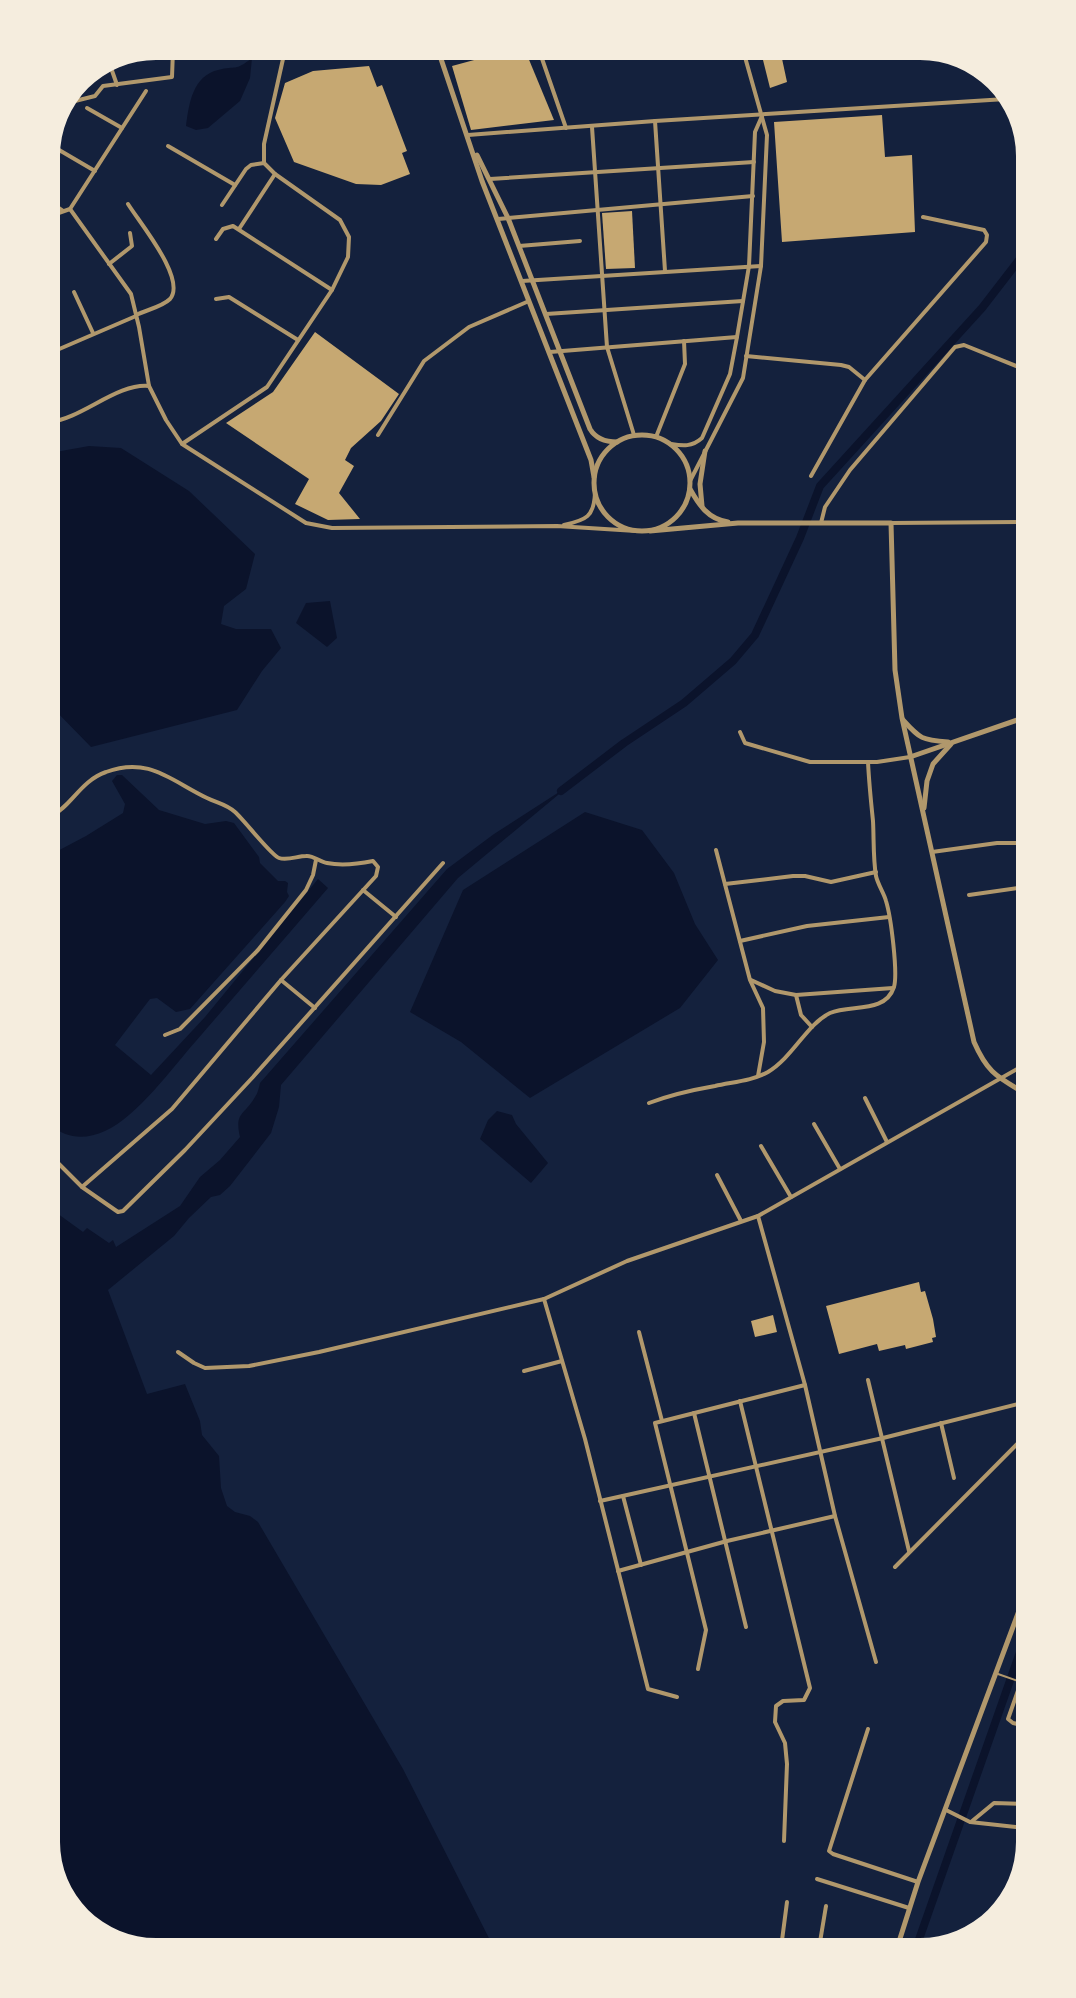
<svg xmlns="http://www.w3.org/2000/svg" width="1076" height="1998" viewBox="0 0 1076 1998" font-family="Lato,sans-serif">
<style>
.water{fill:#0b132b}
.lines{fill:none;stroke-linecap:round;stroke-linejoin:round}
.canal{stroke:#0b132b;stroke-width:8}
.building{fill:#c6a872}
.service{stroke:#b1986c;stroke-width:2}
.minor{stroke:#b1986c;stroke-width:4}
.tertiary{stroke:#b1986c;stroke-width:5}
</style>
<rect width="100%" height="100%" fill="#14213d"/>
<g class="water">
<path d="M252,58L250,78L240,101L208,128L196,130L186,126C189,103 193,76 218,70C237,65 234,72 252,58Z"/>
<polygon points="89,446 121,448 189,491 255,554 246,589 224,606 221,624 236,629 271,629 281,648 262,671 237,710 91,747 50,705 50,453"/>
<polygon points="330,601 337,638 327,647 296,623 306,603"/>
<path d="M117,775H122L159,810L205,824L226,821L234,823L259,857L260,863L278,881H285L288,883L287,892L289,896L285,902L190,1009L176,1012L157,998L150,999L115,1045L151,1075L205,1017L318,879L328,888C284,939 240,990 196,1041C172,1068 137,1117 105,1131C85,1140 66,1139 50,1124V855L86,836L123,813L125,804L112,781Z"/>
<path d="M570,785L458,878L281,1085L279,1107L271,1133L230,1186L220,1195L211,1197L189,1218L174,1236L108,1290L147,1394L185,1384L200,1421L202,1435L219,1456L221,1488L227,1506L235,1512L250,1516L258,1522L403,1769L494,1948H149L96,1930L58,1883L50,1842V1198L56,1206L54,1211L83,1232L87,1228L109,1243L113,1240L116,1247L180,1206L200,1177L220,1160L240,1137C234,1112 245,1115 255,1097C258,1093 259,1087 260,1083L447,869L494,834Z"/>
<polygon points="585,812 642,830 674,873 695,924 718,960 680,1008 530,1098 461,1042 410,1012 463,890"/>
<polygon points="497,1111 512,1115 516,1124 548,1163 531,1183 480,1139 488,1120"/>
</g>
<g class="lines">
<g class="canal">
<polyline points="561,791 624,743 684,703 733,661 755,635 800,538 820,486 982,308 1026,251"/>
<polyline points="916,1948 1026,1635"/>
</g>
</g>
<g class="building">
<polygon points="511,50 525,50 554,120 471,130 452,66"/>
<polygon points="781,54 787,82 770,88 763,60"/>
<polygon points="369,66 377,87 382,85 407,151 402,153 410,174 381,185 356,184 294,162 275,118 285,83 313,71"/>
<polygon points="882,115 885,157 912,155 915,232 782,242 774,122"/>
<polygon points="632,211 635,268 606,269 602,213"/>
<polygon points="315,332 399,394 381,421 351,448 345,460 354,466 339,493 360,519 328,520 295,504 309,479 226,423 273,392"/>
<polygon points="919,1282 921,1292 925,1291 933,1319 936,1337 932,1338 933,1342 906,1349 905,1345 879,1351 877,1344 839,1354 826,1306"/>
<polygon points="773,1315 777,1332 755,1337 751,1321"/>
</g>
<g class="lines">
<polyline class="service" points="998,1674 1021,1682"/>
<g class="minor">
<polyline points="539,50 566,128"/>
<polyline points="109,62 117,85"/>
<polyline points="71,102 95,96 103,86 172,77 173,50"/>
<polyline points="87,108 122,128"/>
<polyline points="655,121 665,271"/>
<polyline points="592,127 607,347 634,435"/>
<polyline points="468,135 655,121 1006,99"/>
<polyline points="168,146 235,185"/>
<polyline points="54,147 95,171"/>
<polyline points="490,179 754,162"/>
<polyline points="50,202 63,211"/>
<path d="M128,204C139,222 187,279 170,299C162,307 146,310 136,315"/>
<polyline points="222,205 246,169 251,165 264,163"/>
<polyline points="70,209 131,294 139,327 149,386"/>
<polyline points="50,216 70,209 146,91"/>
<polyline points="498,219 753,196"/>
<polyline points="239,229 275,174"/>
<polyline points="216,239 223,229 233,226 332,290"/>
<polyline points="519,246 580,241"/>
<polyline points="109,264 132,246 130,233"/>
<polyline points="522,281 761,266"/>
<polyline points="74,292 93,333"/>
<polyline points="216,299 229,297 298,340"/>
<polyline points="546,314 743,301"/>
<polyline points="550,352 737,337"/>
<polyline points="50,353 136,316"/>
<polyline points="746,356 841,365 849,367 865,380"/>
<path d="M50,422C83,418 117,383 149,386L166,420L182,444L306,523L332,528L557,526L636,531"/>
<polyline points="378,435 424,361 469,327 529,301"/>
<polyline points="656,437 685,364 684,341"/>
<polyline points="182,444 267,387 332,290 348,257 349,237 340,220 275,174 264,163 264,144 285,50"/>
<path d="M671,444C683,446 692,447 702,438L730,374L737,337L749,266L755,132L762,116"/>
<polyline points="811,476 865,380 986,242 987,235 984,230 923,217"/>
<polyline points="690,481 743,378 761,266 767,135 743,50"/>
<polyline points="821,523 825,507 850,470 955,347 964,345 1026,370"/>
<polyline points="891,523 1026,522"/>
<path d="M564,525C586,520 594,517 595,493"/>
<polyline points="740,732 745,743 810,762 877,762 910,757"/>
<path d="M50,817C72,806 80,781 106,772C149,756 171,781 207,798C217,803 226,804 235,812C245,821 271,855 279,858C287,861 298,856 306,856C313,855 320,862 327,863C342,866 358,864 373,861L378,867L376,876L281,980L172,1109L82,1187"/>
<polyline points="716,850 750,980 763,1008 764,1042 758,1076"/>
<polyline points="932,852 997,843 1019,843"/>
<polyline points="725,884 793,876 805,876 831,882 876,872"/>
<polyline points="1026,887 1019,843 1026,818"/>
<polyline points="363,890 396,917"/>
<polyline points="969,895 1025,887"/>
<polyline points="740,941 807,926 889,917"/>
<polyline points="281,980 315,1008"/>
<polyline points="751,980 775,991 796,995 893,988"/>
<polyline points="796,995 801,1015 812,1027"/>
<polyline points="165,1035 180,1029 258,950 306,890 313,875 316,860"/>
<polyline points="865,1098 887,1142"/>
<path d="M649,1103C670,1095 692,1090 715,1086C732,1082 752,1081 768,1072C793,1057 807,1024 830,1013C851,1004 885,1014 894,987C898,973 891,917 886,901C884,893 878,885 876,876C873,858 874,840 873,821C871,802 869,782 868,762"/>
<polyline points="814,1124 840,1169"/>
<polyline points="761,1146 791,1197"/>
<polyline points="50,1155 82,1187 118,1212 123,1211 185,1150 253,1077 443,863"/>
<polyline points="717,1175 741,1221"/>
<polyline points="758,1216 805,1385 835,1516 876,1662"/>
<polyline points="544,1299 585,1439 648,1689 677,1697"/>
<polyline points="639,1332 662,1421"/>
<polyline points="178,1352 194,1363 205,1368 249,1366 319,1352 544,1299 627,1261 758,1216 1026,1064"/>
<polyline points="524,1371 562,1361"/>
<polyline points="868,1380 909,1551"/>
<polyline points="740,1401 810,1688 804,1700 783,1701 776,1706 775,1722 785,1743 787,1764 784,1841"/>
<polyline points="694,1413 746,1627"/>
<polyline points="941,1423 954,1478"/>
<polyline points="623,1496 641,1565"/>
<polyline points="600,1501 883,1438 1026,1402"/>
<polyline points="895,1567 1026,1435"/>
<polyline points="618,1571 727,1541 835,1516"/>
<polyline points="698,1669 706,1630 655,1423 805,1385"/>
<polyline points="1026,1726 1013,1723 1008,1719 1021,1682 1026,1683"/>
<polyline points="868,1729 829,1851 833,1854 918,1882"/>
<polyline points="946,1810 970,1822 1026,1828"/>
<polyline points="971,1822 994,1803 1026,1804"/>
<polyline points="817,1879 909,1908"/>
<polyline points="781,1948 787,1902"/>
<polyline points="819,1948 826,1906"/>
</g>
<g class="tertiary">
<polyline points="438,50 482,181 591,460 594,477"/>
<path d="M477,155L508,218L590,429C596,439 605,442 617,442"/>
<circle cx="642" cy="483" r="48"/>
<path d="M690,489C699,505 708,519 728,522"/>
<polyline points="702,506 700,484 705,451"/>
<path d="M650,531L738,523H891L895,670L902,718L974,1042C988,1074 998,1077 1026,1094"/>
<path d="M903,720C920,739 922,740 948,742"/>
<polyline points="910,757 1026,717"/>
<polyline points="924,808 927,781 933,764 951,744"/>
<polyline points="897,1948 918,1882 1026,1592"/>
</g>
</g>
<path d="M0 0H1076V1998H0ZM156 60H920A96 96 0 0 1 1016 156V1842A96 96 0 0 1 920 1938H156A96 96 0 0 1 60 1842V156A96 96 0 0 1 156 60Z" fill="#f5edde" fill-rule="evenodd"/>
</svg>
